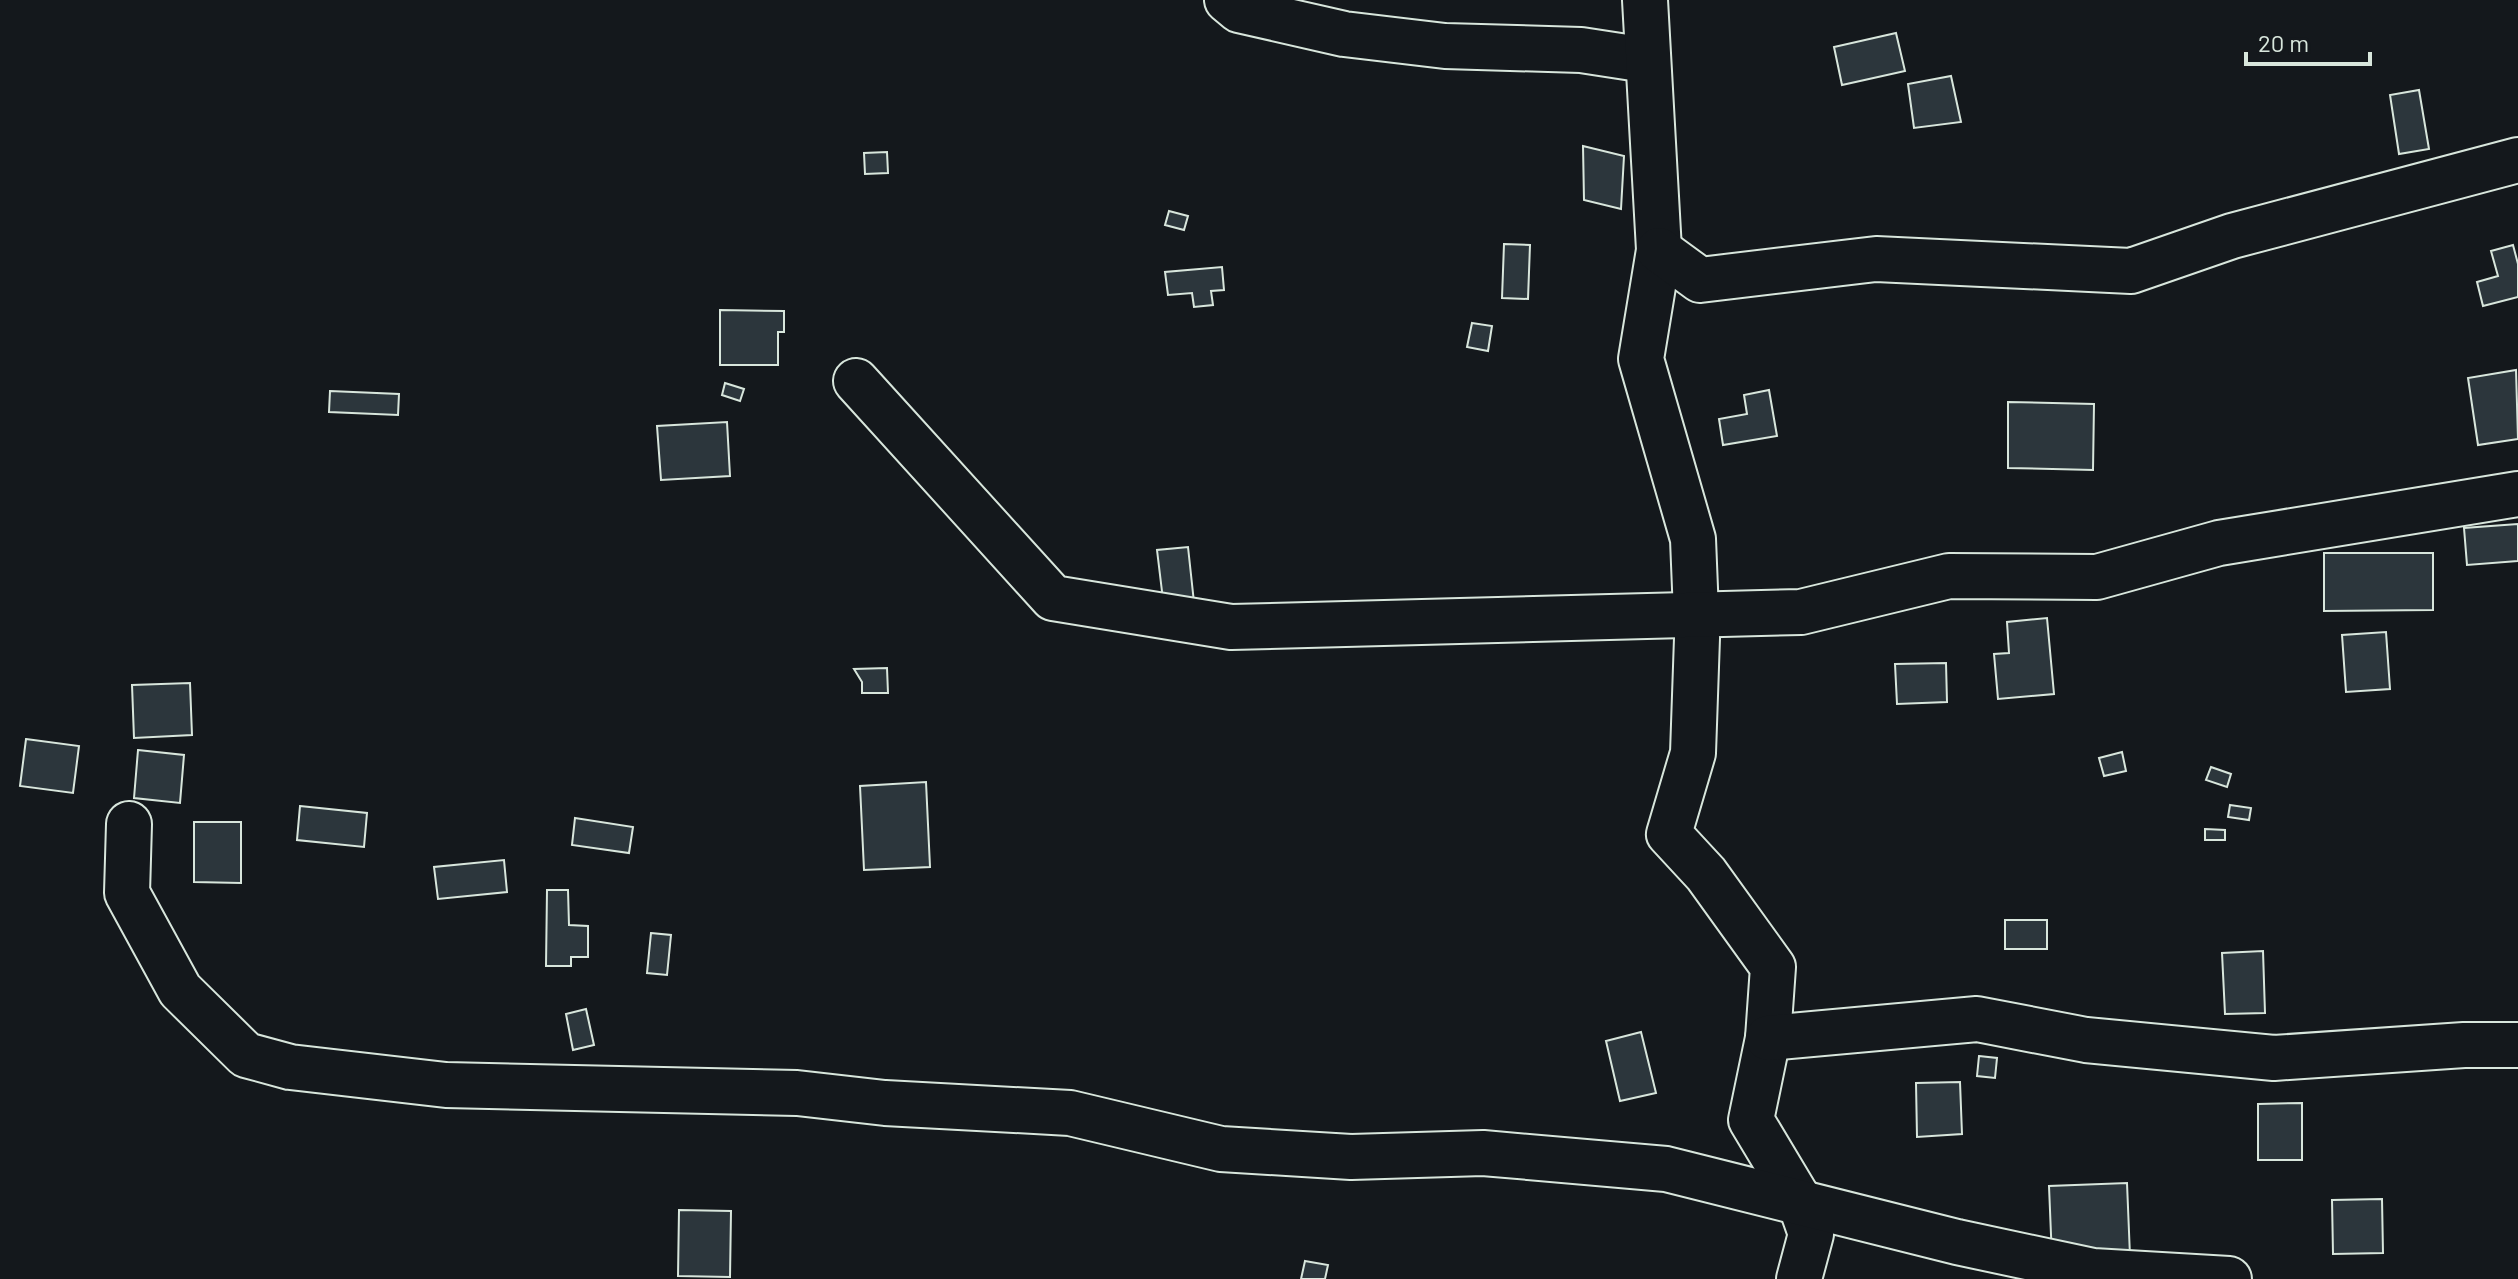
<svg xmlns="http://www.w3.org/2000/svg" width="2518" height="1279" viewBox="0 0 2518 1279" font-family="Barlow,sans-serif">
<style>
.building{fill:#2c363c;stroke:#d8e6dc;stroke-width:2}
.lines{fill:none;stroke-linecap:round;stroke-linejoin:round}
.minor-casing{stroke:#d8e6dc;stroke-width:48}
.minor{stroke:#14181c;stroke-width:44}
</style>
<rect width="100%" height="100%" fill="#14181c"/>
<g class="building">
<polygon points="1896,33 1905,71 1842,85 1834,47"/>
<polygon points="1951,76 1961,122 1914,128 1908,84"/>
<polygon points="2419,90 2429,149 2399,154 2390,95"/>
<polygon points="1583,146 1624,156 1621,209 1584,200"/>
<polygon points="887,152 888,173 865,174 864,153"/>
<polygon points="1169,211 1188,216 1184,230 1165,225"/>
<polygon points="1504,244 1530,245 1528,299 1502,298"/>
<polygon points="2513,245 2518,264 2518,297 2483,306 2477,282 2498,276 2491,251"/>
<polygon points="1222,267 1224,290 1211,291 1213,305 1194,307 1192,293 1168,295 1165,272"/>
<polygon points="720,310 784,311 784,332 778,332 778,365 720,365"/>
<polygon points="1472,323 1492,326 1488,351 1467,347"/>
<polygon points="2516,370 2518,439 2478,445 2468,378"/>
<polygon points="725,383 744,389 740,401 722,395"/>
<polygon points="1769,390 1777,436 1723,445 1719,419 1747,414 1744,395"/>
<polygon points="330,391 399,394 398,415 329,412"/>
<polygon points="2008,402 2094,404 2093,470 2008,468"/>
<polygon points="727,422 730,476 661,480 657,426"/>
<polygon points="2518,524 2518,561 2467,565 2464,528"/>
<polygon points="1188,547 1196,621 1164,608 1157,550"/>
<polygon points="2324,553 2433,553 2433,610 2324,611"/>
<polygon points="2047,618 2054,694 1998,699 1994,654 2009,653 2007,622"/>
<polygon points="2386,632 2390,689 2346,692 2342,635"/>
<polygon points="1946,663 1947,702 1897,704 1895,664"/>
<polygon points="887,668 888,693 862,693 862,682 854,669"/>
<polygon points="190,683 192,735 134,738 132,685"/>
<polygon points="26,739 79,746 73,793 20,786"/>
<polygon points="138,750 184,755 180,803 134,798"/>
<polygon points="2122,752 2126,771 2104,776 2099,758"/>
<polygon points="2211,767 2231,774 2227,787 2206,780"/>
<polygon points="926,782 930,867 864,870 860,786"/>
<polygon points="2230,805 2251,808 2249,820 2228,817"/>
<polygon points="300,806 367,813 364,847 297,840"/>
<polygon points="575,818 633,827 629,853 572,845"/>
<polygon points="194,822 241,822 241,883 194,882"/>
<polygon points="2205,829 2225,830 2225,840 2205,840"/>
<polygon points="504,860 507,892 438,899 434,867"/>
<polygon points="547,890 568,890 569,925 588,926 588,957 571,957 571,966 546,966"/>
<rect x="2005" y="920" width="42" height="29"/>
<polygon points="651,933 671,935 667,975 647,973"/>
<polygon points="2263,951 2265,1013 2225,1014 2222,953"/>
<polygon points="586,1009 594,1045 573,1050 566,1014"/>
<polygon points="1641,1032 1656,1093 1620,1101 1606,1041"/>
<polygon points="1979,1056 1997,1058 1995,1078 1977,1076"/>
<polygon points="1960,1082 1962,1134 1917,1137 1916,1083"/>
<polygon points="2302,1103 2302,1160 2258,1160 2258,1104"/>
<polygon points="2127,1183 2130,1256 2052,1259 2049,1186"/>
<polygon points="2382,1199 2383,1253 2333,1254 2332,1200"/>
<polygon points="679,1210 731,1211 730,1277 678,1276"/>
<polygon points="1305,1261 1328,1265 1325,1279 1301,1279"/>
</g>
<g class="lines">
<defs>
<g id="minor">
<polyline points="1227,0 1239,10 1344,34 1445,46 1581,50 1646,60"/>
<polyline points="1645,0 1659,250 1641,359 1693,539 1697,638 1693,753 1669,834 1706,874 1773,967 1768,1038 1751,1120 1799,1200 1811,1234 1799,1279"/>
<polyline points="1659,250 1700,280 1876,259 2131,271 2232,236 2518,160"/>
<polyline points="856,381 1053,598 1231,627 1801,612 1949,576 2097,577 2219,543 2518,494"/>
<polyline points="129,824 127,893 180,990 246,1055 290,1067 446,1085 797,1093 885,1103 1070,1113 1221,1149 1351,1157 1483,1153 1666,1169 1957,1242 2093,1271 2229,1279"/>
<polyline points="1768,1038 1977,1019 2086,1040 2274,1058 2464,1045 2518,1045"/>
</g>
</defs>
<use href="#minor" class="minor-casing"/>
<use href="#minor" class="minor"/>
</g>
<path d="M2246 52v12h124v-12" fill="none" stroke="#d8e6dc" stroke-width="4"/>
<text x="2258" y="52" font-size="24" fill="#d8e6dc" stroke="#14181c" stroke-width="6" paint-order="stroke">20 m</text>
</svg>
